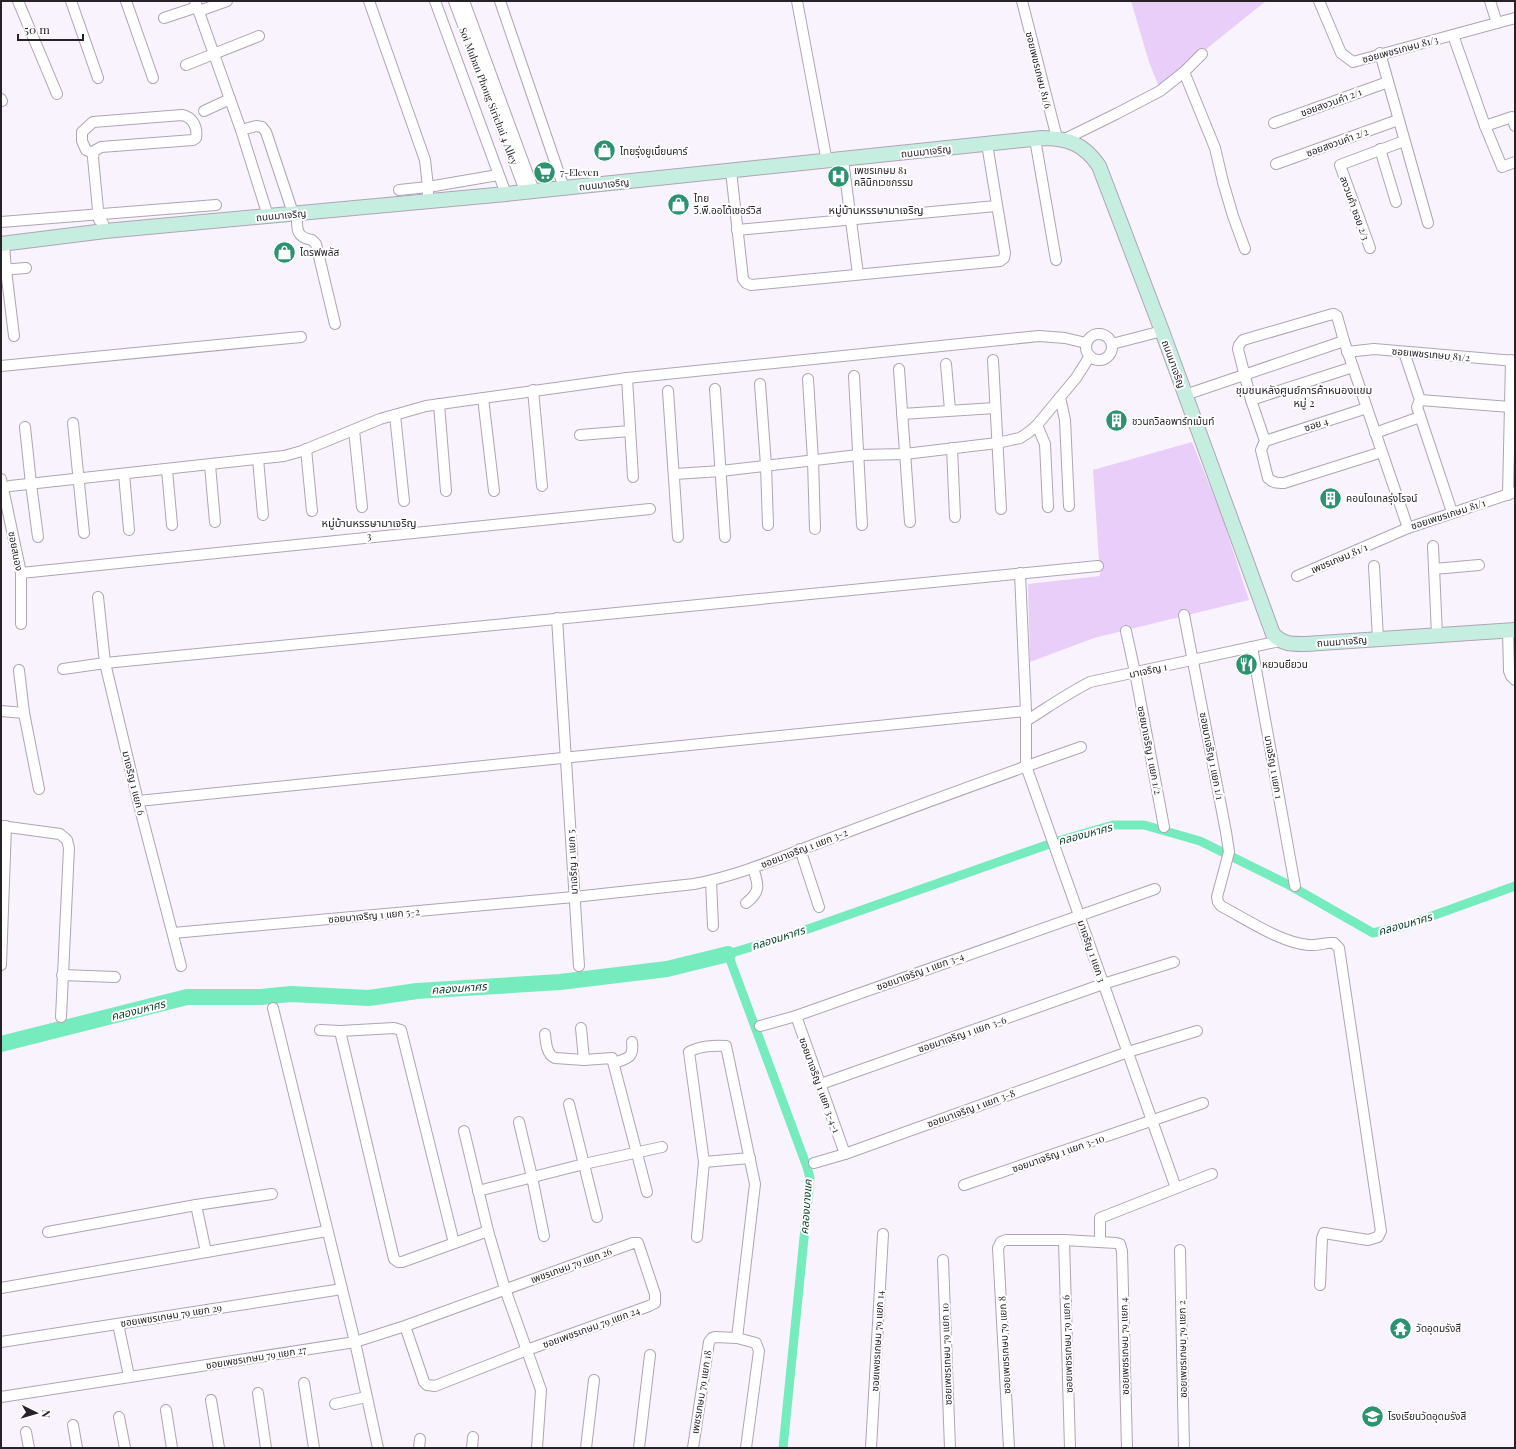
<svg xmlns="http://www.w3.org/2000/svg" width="1516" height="1449" viewBox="0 0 1516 1449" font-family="'Playfair Display','Noto Sans Thai',serif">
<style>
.green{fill:#e9cef9}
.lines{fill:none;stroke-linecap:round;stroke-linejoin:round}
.canal{stroke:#76ebbd;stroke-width:9}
.river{stroke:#76ebbd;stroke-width:16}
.minor-casing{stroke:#aea5b4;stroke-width:12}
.secondary-casing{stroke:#aea5b4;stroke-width:16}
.minor{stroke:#fff;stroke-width:10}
.secondary{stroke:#c6eee0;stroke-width:14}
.labels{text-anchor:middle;stroke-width:4;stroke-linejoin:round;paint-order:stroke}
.street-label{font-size:10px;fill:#262228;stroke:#fff}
.poi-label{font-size:10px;fill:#262228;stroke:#fff;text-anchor:start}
.neighbourhood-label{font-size:11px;fill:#262228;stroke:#fff}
.water-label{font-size:11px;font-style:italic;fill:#0d412f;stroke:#fff}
</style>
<rect width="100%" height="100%" fill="#f9f3fd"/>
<g class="green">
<polygon points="1131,1 1266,1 1159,87 1149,62"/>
<polygon points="1192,442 1221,514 1249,600 1094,638 1030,662 1028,584 1100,576 1093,470"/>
</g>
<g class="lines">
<polyline class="canal" points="783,1448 810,1178 807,1167 728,954 791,935 1058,841 1113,825 1144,825 1200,841 1289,885 1373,933 1407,925 1515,886"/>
<polyline class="river" points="1,1044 187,997 261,997 291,994 369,998 417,991 560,982 667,969 728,954"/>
<defs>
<g id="minor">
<polyline points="18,1 57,94"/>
<polyline points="71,1 98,78"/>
<polyline points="126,1 153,78"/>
<polyline points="195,1 241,130 268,216"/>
<polyline points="369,1 425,160 428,187 428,201"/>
<polyline points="435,1 506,194"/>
<polyline points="454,1 525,191"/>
<polyline points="464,1 534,191"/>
<polyline points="500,1 564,188"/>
<polyline points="797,1 827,162"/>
<polyline points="1022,1 1057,138"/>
<polyline points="1319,1 1341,53 1353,62 1515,18"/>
<polyline points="1490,1 1497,23"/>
<polyline points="199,11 227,1"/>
<polyline points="164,18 197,7"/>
<polyline points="1453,35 1485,126 1502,167 1515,162"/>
<polyline points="1380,53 1428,223"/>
<polyline points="186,65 259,36"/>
<polyline points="1184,72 1202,54"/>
<polyline points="1,99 2,101"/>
<polyline points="204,111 230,99"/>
<polyline points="1274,123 1388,82"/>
<polyline points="1485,126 1512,117 1515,126"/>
<polyline points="241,130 256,126 262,127 266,132 293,213"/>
<polyline points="1035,139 1056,260"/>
<polyline points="1063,140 1116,114 1160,91 1184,72 1215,148 1223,182 1233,216 1245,249"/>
<polyline points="1380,149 1396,202"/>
<path d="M93,153L86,150L82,141V132L93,122L182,115C193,117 198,128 196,138L193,140L101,147L94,151L93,158L99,220L103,223V232"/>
<polyline points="843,160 858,274"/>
<polyline points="1276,164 1398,120"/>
<polyline points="731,171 743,279 746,283 751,285 1000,261 1004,258 1005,253 987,144"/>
<polyline points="399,190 428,187 498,175"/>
<path d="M297,213C297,228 295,237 312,240L316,244L335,324"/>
<polyline points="1,222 216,205"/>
<polyline points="737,230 996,206"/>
<polyline points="4,244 6,270 14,336"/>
<polyline points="1370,248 1340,165 1404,141"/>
<polyline points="1,270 26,268"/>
<circle cx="1099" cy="347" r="13"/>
<polyline points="1112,344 1162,331"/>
<polyline points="1347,352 1374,349 1515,361"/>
<polyline points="1404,352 1420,400 1417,407 1452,512"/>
<polyline points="993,360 1001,509"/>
<polyline points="946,364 950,410"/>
<polyline points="1,366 301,337"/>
<polyline points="899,369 910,522"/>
<polyline points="854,376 862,525"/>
<polyline points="627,378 633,477"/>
<polyline points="808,379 813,460 815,529"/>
<polyline points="760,384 766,465 768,525"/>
<polyline points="715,389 725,537"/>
<polyline points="533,390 542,486"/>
<polyline points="668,391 678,537"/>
<polyline points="1185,395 1344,341"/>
<polyline points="1060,397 1065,420 1069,506"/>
<polyline points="483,398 494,491"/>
<polyline points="1251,400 1353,367"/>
<polyline points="1420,400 1510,407"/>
<polyline points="439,404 446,491"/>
<polyline points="902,414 995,408"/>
<polyline points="395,415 404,501"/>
<polyline points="73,423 84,533"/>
<polyline points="1037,425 1045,444 1048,507"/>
<polyline points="25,427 31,484 38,537"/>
<polyline points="354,430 362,507"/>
<polyline points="1375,433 1420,417"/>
<polyline points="580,435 630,431"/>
<polyline points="1265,441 1367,408"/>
<polyline points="952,448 955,517"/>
<polyline points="306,449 312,511"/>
<path d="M1382,452L1284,483C1277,483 1273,483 1268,478L1261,450L1265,441L1251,400L1238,349L1239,345L1243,340L1329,315L1334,314L1337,316L1344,341L1408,528"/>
<polyline points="258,459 263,515"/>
<polyline points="210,465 215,522"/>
<polyline points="167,470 172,525"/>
<polyline points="124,474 129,530"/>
<polyline points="675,474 721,471 858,455 905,454 997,443 1020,438 1029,432 1037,425 1076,378 1090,356"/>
<polyline points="1,479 21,573 21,624"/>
<polyline points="10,486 284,456 302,451 380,419 426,406 627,378 1039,336 1065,338 1086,343"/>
<polyline points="1508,495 1511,360"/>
<polyline points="1433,546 1437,635"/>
<polyline points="1374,566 1378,639"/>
<polyline points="1434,569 1479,565"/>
<polyline points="21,573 650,509"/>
<polyline points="1020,573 1026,711 1026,766 1176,1188"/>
<polyline points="1297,576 1408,528 1515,492"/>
<polyline points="98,597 105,663 138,801 181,966"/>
<path d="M1184,615L1226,832L1229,852L1217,897L1218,902L1221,906C1246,919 1281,943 1309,945C1318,946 1326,942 1334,943L1339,948L1381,1231L1378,1237L1368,1240L1324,1233L1322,1238L1320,1285"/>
<polyline points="557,618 579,966"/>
<polyline points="1508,630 1509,671 1511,676 1515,680"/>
<polyline points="1126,631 1135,672 1164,827"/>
<polyline points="1252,647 1295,886"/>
<polyline points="63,669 105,663 1098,566"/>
<polyline points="19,670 24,713 39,789"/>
<polyline points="1,711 24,713"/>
<path d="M1026,721C1047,708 1068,693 1090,682L1280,641"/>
<polyline points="138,801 1026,711"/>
<polyline points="1,826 60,834 67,840 69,848 61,1017"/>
<polyline points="800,849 819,907"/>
<polyline points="711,881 713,926"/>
<path d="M746,903C762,891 758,884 753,868"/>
<path d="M173,933L574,897L694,884C742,875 788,854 834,837C916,806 998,776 1081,747"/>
<polyline points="1,965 6,826"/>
<polyline points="62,975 115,977"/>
<polyline points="273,1008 355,1342 378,1448"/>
<polyline points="796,1016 845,1154"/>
<polyline points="760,1026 796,1016 1155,889"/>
<polyline points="581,1028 584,1060"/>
<polyline points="320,1030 340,1031 394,1028 401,1030 454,1243"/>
<polyline points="340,1031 394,1259 398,1262 402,1262 488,1231"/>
<path d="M545,1034C546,1042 546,1054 555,1058L584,1060L612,1058L647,1192"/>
<path d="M614,1063C628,1058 634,1058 632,1042"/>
<polyline points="821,1084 1103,984 1174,962"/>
<polyline points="569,1104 597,1217"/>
<polyline points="519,1122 532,1177 544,1236"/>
<polyline points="464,1131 488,1231 505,1289 541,1390 537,1448"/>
<polyline points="704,1162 750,1158"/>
<polyline points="814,1163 845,1154 1128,1052 1197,1031"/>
<polyline points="964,1185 1203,1103"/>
<polyline points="478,1191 584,1164 662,1147"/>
<polyline points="196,1205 206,1252"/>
<polyline points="48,1232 196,1205 272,1194"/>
<path d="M697,1237L704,1162L689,1052C699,1046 715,1045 726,1046L755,1184L737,1338"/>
<polyline points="1064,1240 1070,1448"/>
<polyline points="1100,1242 1100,1218 1212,1174"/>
<polyline points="1180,1250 1184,1448"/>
<polyline points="943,1260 950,1448"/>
<polyline points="1,1288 327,1231"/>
<polyline points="118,1324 129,1376"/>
<polyline points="1,1342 342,1289"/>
<polyline points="304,1383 314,1448"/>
<polyline points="258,1393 266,1448"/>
<polyline points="1,1397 355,1342 405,1326 633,1243 638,1243 655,1294 655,1303 649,1306 527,1350 435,1386 427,1385 424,1382 405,1326"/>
<polyline points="211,1400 219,1448"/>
<polyline points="335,1404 366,1397"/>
<polyline points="166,1410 172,1448"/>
<polyline points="119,1417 125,1448"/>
<polyline points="73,1425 77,1448"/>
<polyline points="26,1432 29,1448"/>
<polyline points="419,1448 420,1439"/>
<polyline points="472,1448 473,1437"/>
<polyline points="586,1448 594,1380"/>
<polyline points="639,1448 650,1355"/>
<polyline points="693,1448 709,1342 712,1338 715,1337 737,1338 756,1343 759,1351 746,1448"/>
<polyline points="871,1448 883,1234"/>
<polyline points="1009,1448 998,1248 1001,1242 1006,1240 1064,1240 1116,1243 1120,1244 1122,1251 1127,1448"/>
</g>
<path id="secondary" d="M1,244L105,231L506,194L1042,138C1068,138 1084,144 1099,166L1162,331L1273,634C1284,645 1291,644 1306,644L1515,630"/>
</defs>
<use href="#minor" class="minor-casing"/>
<use href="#secondary" class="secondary-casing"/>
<use href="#minor" class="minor"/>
<use href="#secondary" class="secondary"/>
</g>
<defs>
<symbol id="shop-disc" viewBox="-11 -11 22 22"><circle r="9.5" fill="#2d926f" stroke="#fff"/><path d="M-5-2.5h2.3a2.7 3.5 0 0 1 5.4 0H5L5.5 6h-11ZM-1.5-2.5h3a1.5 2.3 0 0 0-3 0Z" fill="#fff"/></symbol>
<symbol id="supermarket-disc" viewBox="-11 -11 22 22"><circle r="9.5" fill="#2d926f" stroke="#fff"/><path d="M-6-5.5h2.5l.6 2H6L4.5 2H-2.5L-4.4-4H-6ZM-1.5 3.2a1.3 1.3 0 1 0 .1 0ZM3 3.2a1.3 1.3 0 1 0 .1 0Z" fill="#fff"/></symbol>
<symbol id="hospital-disc" viewBox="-11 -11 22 22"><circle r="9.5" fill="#2d926f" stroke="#fff"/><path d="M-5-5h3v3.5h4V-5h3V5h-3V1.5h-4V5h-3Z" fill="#fff"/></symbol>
<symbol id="building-disc" viewBox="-11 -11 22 22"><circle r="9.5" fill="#2d926f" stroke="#fff"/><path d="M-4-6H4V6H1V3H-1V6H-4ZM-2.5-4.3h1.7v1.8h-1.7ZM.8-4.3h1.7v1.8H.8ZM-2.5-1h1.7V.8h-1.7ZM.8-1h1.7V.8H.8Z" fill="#fff"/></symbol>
<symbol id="restaurant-disc" viewBox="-11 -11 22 22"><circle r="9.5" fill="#2d926f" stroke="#fff"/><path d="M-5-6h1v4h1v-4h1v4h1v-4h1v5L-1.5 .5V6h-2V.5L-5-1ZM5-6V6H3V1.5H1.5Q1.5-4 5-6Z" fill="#fff"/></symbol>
<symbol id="temple-disc" viewBox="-11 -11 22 22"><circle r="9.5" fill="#2d926f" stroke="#fff"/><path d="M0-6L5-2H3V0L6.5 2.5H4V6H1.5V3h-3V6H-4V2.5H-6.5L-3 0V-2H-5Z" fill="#fff"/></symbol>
<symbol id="school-disc" viewBox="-11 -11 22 22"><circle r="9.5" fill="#2d926f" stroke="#fff"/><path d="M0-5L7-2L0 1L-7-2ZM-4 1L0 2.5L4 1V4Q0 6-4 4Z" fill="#fff"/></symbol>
</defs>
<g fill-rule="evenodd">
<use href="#shop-disc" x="592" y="138" width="25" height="25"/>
<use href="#supermarket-disc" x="532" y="160" width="25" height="25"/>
<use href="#hospital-disc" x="826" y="164" width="25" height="25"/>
<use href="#shop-disc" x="666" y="192" width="25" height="25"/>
<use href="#shop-disc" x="272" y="240" width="25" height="25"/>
<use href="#building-disc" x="1104" y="408" width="25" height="25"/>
<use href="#building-disc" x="1318" y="486" width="25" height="25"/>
<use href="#restaurant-disc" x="1234" y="652" width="25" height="25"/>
<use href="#temple-disc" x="1388" y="1316" width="25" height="25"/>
<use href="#school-disc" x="1360" y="1404" width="25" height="25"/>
</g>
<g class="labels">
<g class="street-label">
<text transform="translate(1400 49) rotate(-15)" y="4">ซอยเพชรเกษม 81/3</text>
<text transform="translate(1039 70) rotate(76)" y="4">ซอยเพชรเกษม 81/6</text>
<text transform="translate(489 96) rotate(69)" y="4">Soi Muban Phong Sirichai 4 Alley</text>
<text transform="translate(1331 102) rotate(-20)" y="4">ซอยสงวนคำ 2/1</text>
<text transform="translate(1337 142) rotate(-20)" y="4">ซอยสงวนคำ 2/2</text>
<text transform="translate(926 151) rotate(-6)" y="4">ถนนมาเจริญ</text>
<text transform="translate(604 184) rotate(-6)" y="4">ถนนมาเจริญ</text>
<text transform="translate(1355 208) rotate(70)" y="4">สงวนคำ ซอย 2/3</text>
<text transform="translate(281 215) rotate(-5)" y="4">ถนนมาเจริญ</text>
<text transform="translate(1431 354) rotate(5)" y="4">ซอยเพชรเกษม 81/2</text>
<text transform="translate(1174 364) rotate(70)" y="4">ถนนมาเจริญ</text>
<text transform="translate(1316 424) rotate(-18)" y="4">ซอย 4</text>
<text transform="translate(1448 514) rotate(-18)" y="4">ซอยเพชรเกษม 81/1</text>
<text transform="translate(16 551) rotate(79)" y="4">ซอยสนอง</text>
<text transform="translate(1339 558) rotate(-23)" y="4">เพชรเกษม 81/1</text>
<text transform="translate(1342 641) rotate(-4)" y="4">ถนนมาเจริญ</text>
<text transform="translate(1148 670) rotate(-12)" y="4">มาเจริญ 1</text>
<text transform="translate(1150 750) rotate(79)" y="4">ซอยมาเจริญ 1 แยก 1/2</text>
<text transform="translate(1212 756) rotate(79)" y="4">ซอยมาเจริญ 1 แยก 1/1</text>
<text transform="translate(1274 767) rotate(80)" y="4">มาเจริญ 1 แยก 1</text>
<text transform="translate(134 783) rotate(76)" y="4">มาเจริญ 1 แยก 6</text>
<text transform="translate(804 848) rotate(-21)" y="4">ซอยมาเจริญ 1 แยก 3-2</text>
<text transform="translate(572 862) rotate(-93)" y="4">มาเจริญ 1 แยก 5</text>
<text transform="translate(374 915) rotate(-5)" y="4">ซอยมาเจริญ 1 แยก 5-2</text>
<text transform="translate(1092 951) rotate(71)" y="4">มาเจริญ 1 แยก 3</text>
<text transform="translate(920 971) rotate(-20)" y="4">ซอยมาเจริญ 1 แยก 3-4</text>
<text transform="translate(962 1034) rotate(-19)" y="4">ซอยมาเจริญ 1 แยก 3-6</text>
<text transform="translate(820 1085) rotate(70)" y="4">ซอยมาเจริญ 1 แยก 3-4-1</text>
<text transform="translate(971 1108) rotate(-20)" y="4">ซอยมาเจริญ 1 แยก 3-8</text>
<text transform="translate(1058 1153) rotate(-19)" y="4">ซอยมาเจริญ 1 แยก 3-10</text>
<text transform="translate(571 1265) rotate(-20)" y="4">เพชรเกษม 79 แยก 26</text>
<text transform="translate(171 1315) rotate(-9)" y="4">ซอยเพชรเกษม 79 แยก 29</text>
<text transform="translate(591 1327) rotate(-20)" y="4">ซอยเพชรเกษม 79 แยก 24</text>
<text transform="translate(877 1341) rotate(-87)" y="4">ซอยเพชรเกษม 79 แยก 14</text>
<text transform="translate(1067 1344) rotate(-92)" y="4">ซอยเพชรเกษม 79 แยก 6</text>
<text transform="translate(1004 1345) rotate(-93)" y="4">ซอยเพชรเกษม 79 แยก 8</text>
<text transform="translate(1124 1346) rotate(-91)" y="4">ซอยเพชรเกษม 79 แยก 4</text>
<text transform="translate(1182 1349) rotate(-91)" y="4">ซอยเพชรเกษม 79 แยก 2</text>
<text transform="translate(946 1354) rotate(-92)" y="4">ซอยเพชรเกษม 79 แยก 10</text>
<text transform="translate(256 1357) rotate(-9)" y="4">ซอยเพชรเกษม 79 แยก 27</text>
<text transform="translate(701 1392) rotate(-81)" y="4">เพชรเกษม 79 แยก 18</text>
</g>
<g class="poi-label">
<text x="620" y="155">ไทยรุ่งยูเนี่ยนคาร์</text>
<text x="854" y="174">เพชรเกษม 81<tspan x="854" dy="12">คลินิกเวชกรรม</tspan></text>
<text x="560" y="176">7-Eleven</text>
<text x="694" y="202">ไทย<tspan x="694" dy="12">วี.พี.ออโต้เซอร์วิส</tspan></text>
<text x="300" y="256">ไดรฟพลัส</text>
<text x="1132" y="425">ชวนถวิลอพาร์ทเม้นท์</text>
<text x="1346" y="502">คอนโดเทลรุ่งโรจน์</text>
<text x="1262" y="668">หยวนยียวน</text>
<text x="1416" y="1332">วัดอุดมรังสี</text>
<text x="1388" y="1420">โรงเรียนวัดอุดมรังสี</text>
</g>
<g class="neighbourhood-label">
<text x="876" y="214">หมู่บ้านหรรษามาเจริญ</text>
<text x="1304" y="394">ชุมชนหลังศูนย์การค้าหนองแขม<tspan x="1304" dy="13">หมู่ 2</tspan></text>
<text x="369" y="527">หมู่บ้านหรรษามาเจริญ<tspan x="369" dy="13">3</tspan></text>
</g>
<g class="water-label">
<text transform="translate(1085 834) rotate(-15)" y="4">คลองมหาศร</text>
<text transform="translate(1405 924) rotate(-16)" y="4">คลองมหาศร</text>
<text transform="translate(778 938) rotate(-18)" y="4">คลองมหาศร</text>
<text transform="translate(459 988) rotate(-4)" y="4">คลองมหาศร</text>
<text transform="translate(138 1010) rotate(-14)" y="4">คลองมหาศร</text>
<text transform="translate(806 1207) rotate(-86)" y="4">คลองบางแค</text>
</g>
</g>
<rect width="1516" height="1449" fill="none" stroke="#262228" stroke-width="4"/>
<g transform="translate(36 1413) rotate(95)" stroke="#ffffff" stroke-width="3" paint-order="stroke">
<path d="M0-3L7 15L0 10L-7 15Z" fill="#262228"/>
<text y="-6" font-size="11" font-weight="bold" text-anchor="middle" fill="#262228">N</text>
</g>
<path d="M18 34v6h65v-6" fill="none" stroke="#262228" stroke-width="2"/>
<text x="24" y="34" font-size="12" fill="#262228" stroke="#ffffff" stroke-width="3" paint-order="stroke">50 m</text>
</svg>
